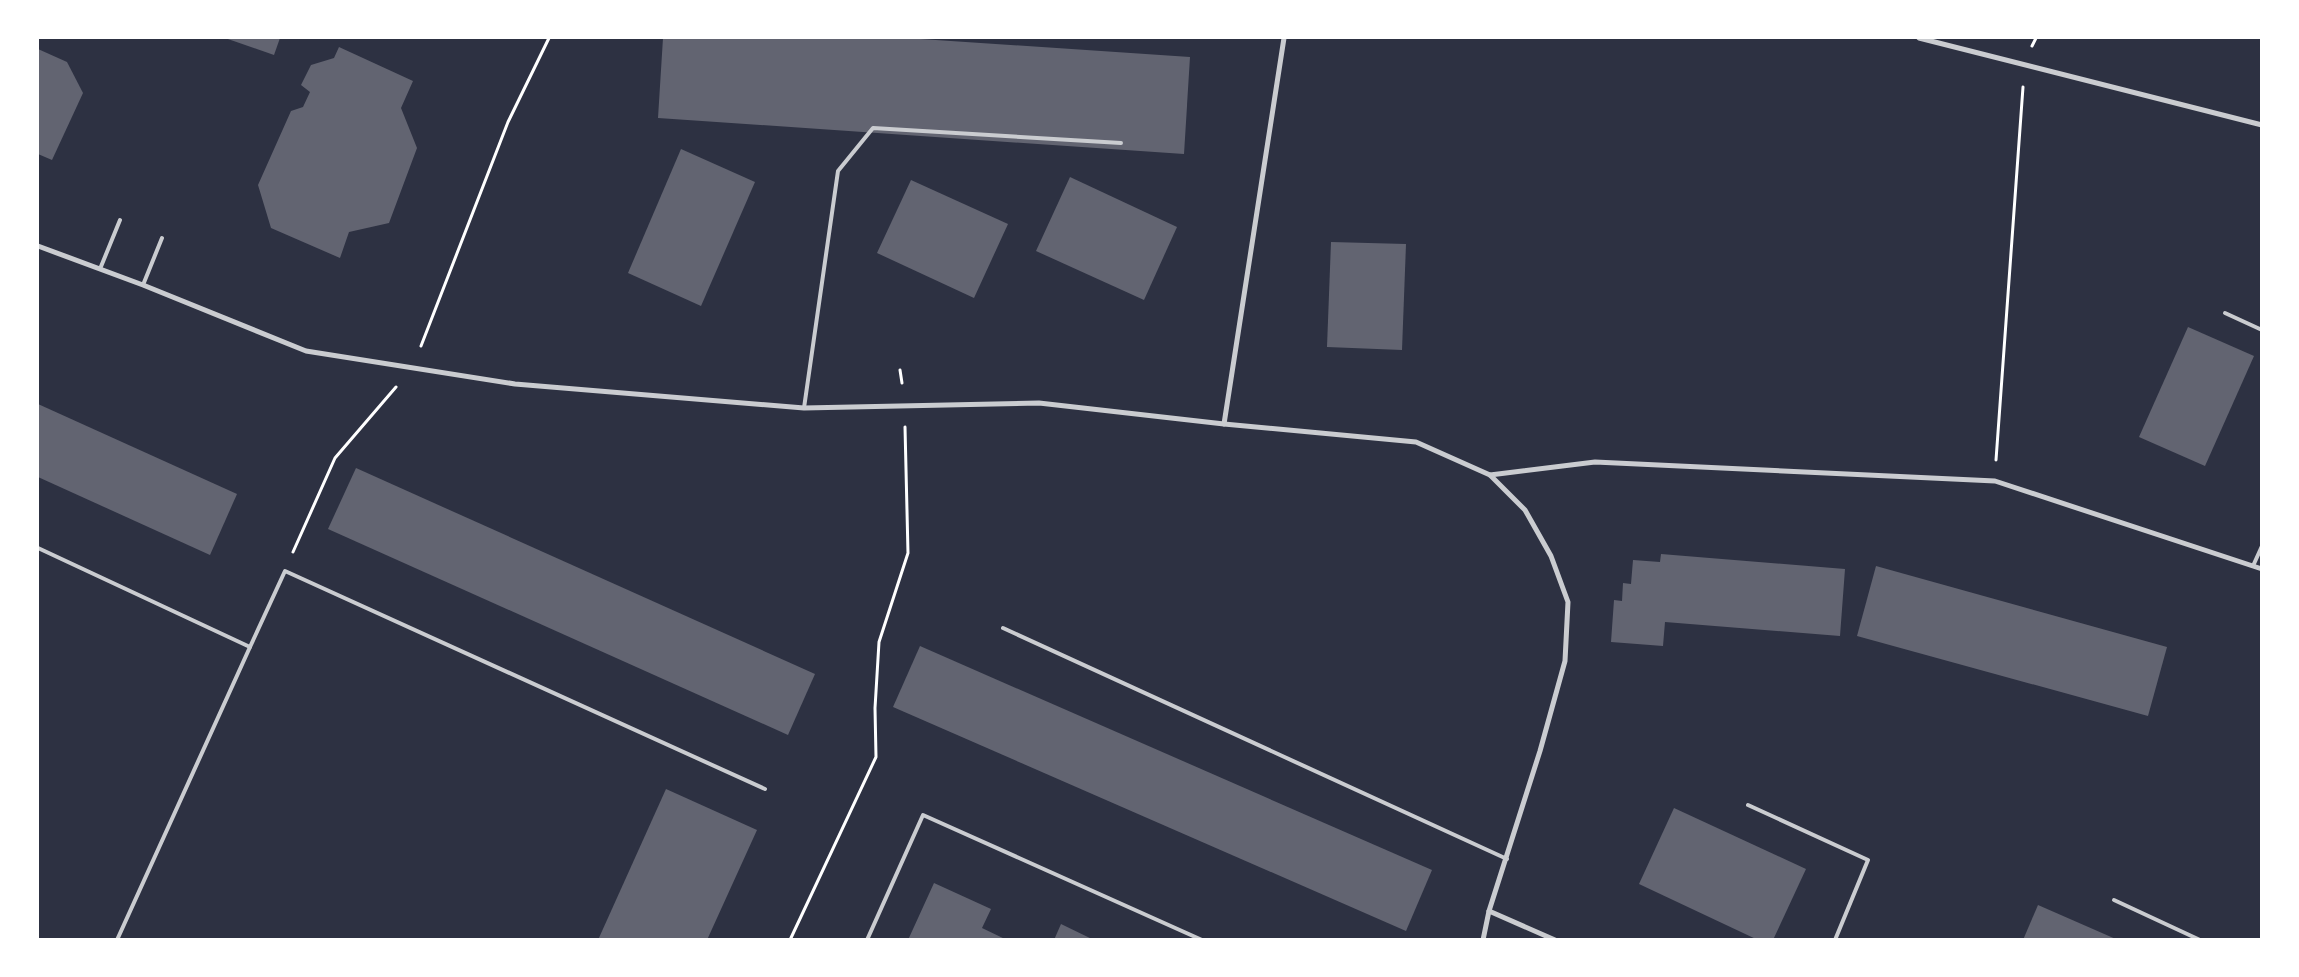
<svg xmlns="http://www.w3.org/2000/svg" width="2299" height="977" viewBox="0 0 2299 977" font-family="Lato,sans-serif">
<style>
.building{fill:#626471}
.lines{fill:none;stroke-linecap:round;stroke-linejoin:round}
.path{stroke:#fff;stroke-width:3}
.service{stroke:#caccd0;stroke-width:4}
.minor{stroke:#caccd0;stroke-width:5}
</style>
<rect width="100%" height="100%" fill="#2d3142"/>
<g class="building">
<polygon points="225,38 280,38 274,55"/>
<polygon points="663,38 906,38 1190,57 1184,154 658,118"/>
<polygon points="339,47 413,81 401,108 417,148 389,223 349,232 340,258 271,228 258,185 291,111 303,107 310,92 301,85 311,65 334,58"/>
<polygon points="38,49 67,62 83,93 52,160 38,154"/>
<polygon points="681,149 755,182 701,306 628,273"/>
<polygon points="1070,177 1177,227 1144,300 1036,251"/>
<polygon points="911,180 1008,224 974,298 877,253"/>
<polygon points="1331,242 1406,244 1402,350 1327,347"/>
<polygon points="2188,327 2254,356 2205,466 2139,437"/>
<polygon points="38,404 237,494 210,555 38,477"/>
<polygon points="356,468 815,674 788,735 328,529"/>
<polygon points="1661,554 1845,569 1840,636 1665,622 1663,646 1611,642 1614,600 1622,601 1623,583 1631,584 1633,560 1660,562"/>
<polygon points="1876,566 2167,647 2148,716 1857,636"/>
<polygon points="920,646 1432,870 1406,931 893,707"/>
<polygon points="666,789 757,830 707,940 598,940"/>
<polygon points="1674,808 1806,869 1773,940 1758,940 1639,884"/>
<polygon points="934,883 991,909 982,928 1007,940 908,940"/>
<polygon points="2038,905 2118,940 2023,940"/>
<polygon points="1061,924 1094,940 1054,940"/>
</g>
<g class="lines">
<g class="path">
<polyline points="2032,46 2036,38"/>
<polyline points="421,346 508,122 549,38"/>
<polyline points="900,370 902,383"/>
<polyline points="1996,460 2023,87"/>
<polyline points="293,552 335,458 396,387"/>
<polyline points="790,940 876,757 875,708 879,642 908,553 905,427"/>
</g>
<g class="service">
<polyline points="100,269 120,220"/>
<polyline points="143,285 162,238"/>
<polyline points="2225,313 2262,330"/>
<polyline points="804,408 838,171 873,128 1121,143"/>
<polyline points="38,548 250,647 285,571 765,789"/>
<polyline points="2253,566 2262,546"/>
<polyline points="1003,628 1507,859"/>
<polyline points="1748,805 1868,860 1835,940"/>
<polyline points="2114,900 2200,940"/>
<polyline points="117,940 250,647"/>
<polyline points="867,940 923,815 1202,940"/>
</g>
<g class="minor">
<polyline points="1919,38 2262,125"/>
<polyline points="38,246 143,285 306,351 515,384 804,408 1039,403 1224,424 1416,442 1490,475 1525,510 1551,556 1568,602 1565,661 1540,751 1489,911 1483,940"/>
<polyline points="1224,424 1284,38"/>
<polyline points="1490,475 1595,462 1995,481 2262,569"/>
<polyline points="1489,911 1555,940"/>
</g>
</g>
<rect width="2299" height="977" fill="none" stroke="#ffffff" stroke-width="78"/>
</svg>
